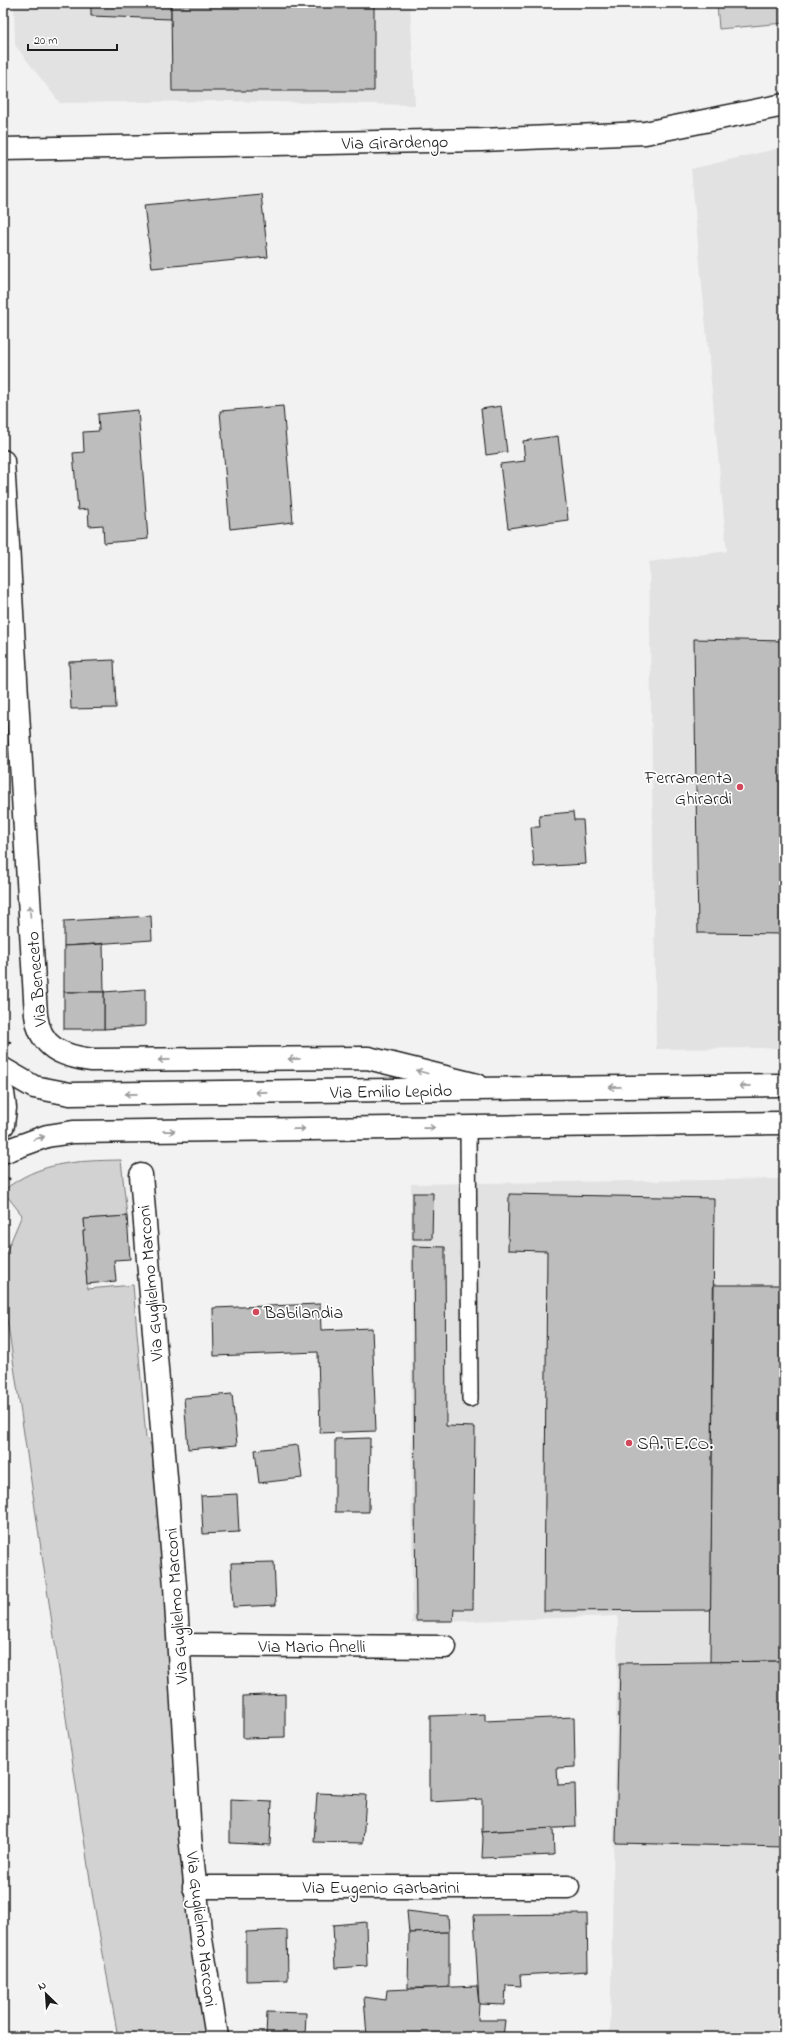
<svg xmlns="http://www.w3.org/2000/svg" width="787" height="2040" viewBox="0 0 787 2040" font-family="'Indie Flower',sans-serif">
<style>
.built{fill:#e2e2e2}
.green{fill:#d2d2d2;stroke:#777}
.building{fill:#bdbdbd;stroke:#1c1c1c}
.lines{fill:none;stroke-linecap:round;stroke-linejoin:round}
.service-casing{stroke:#1c1c1c;stroke-width:18}
.minor-casing{stroke:#1c1c1c;stroke-width:25}
.primary-casing{stroke:#1c1c1c;stroke-width:25}
.path{stroke:#1c1c1c;stroke-width:2.5;stroke-dasharray:4 3;stroke-linecap:butt}
.service{stroke:#fff;stroke-width:15}
.minor{stroke:#fff;stroke-width:22}
.primary{stroke:#fff;stroke-width:22}
.oneway{stroke:#999}
.poi-dot{fill:#d1495b;stroke:#fff;stroke-width:1.5}
.labels{text-anchor:middle;stroke-width:3.5;stroke-linejoin:round;paint-order:stroke}
.street-label{font-size:18px;fill:#1c1c1c;stroke:#fff}
.poi-label{font-size:18px;fill:#1c1c1c;stroke:#fff;text-anchor:start}
</style>
<rect width="100%" height="100%" fill="#f2f2f2"/>
<filter id="ink" filterUnits="userSpaceOnUse"><feTurbulence type="fractalNoise" baseFrequency=".025" numOctaves="2"/><feDisplacementMap in="SourceGraphic" scale="8" xChannelSelector="R" yChannelSelector="G"/><feConvolveMatrix kernelMatrix="1 2 1 2 8 2 1 2 1" color-interpolation-filters="sRGB"/></filter>
<g filter="url(#ink)">
<g class="built">
<polygon points="14,3 410,3 415,105 224,101 60,103 15,45"/>
<polygon points="784,147 784,1048 656,1049 649,562 727,551 691,169"/>
<polygon points="784,1179 784,2037 610,2037 618,1616 412,1623 411,1184"/>
</g>
<g class="green">
<polygon points="717,3 784,3 784,23 719,29"/>
<path d="M121,1160L127,1216L84,1219L85,1231L83,1232L87,1284L88,1289L133,1285L146,1438L151,1445L162,1554L183,1886L206,2037H118L92,1893L3,1292V1260L22,1215L3,1191C39,1161 77,1161 121,1160Z"/>
</g>
<g class="building">
<polygon points="91,3 171,3 171,19 91,16"/>
<polygon points="171,3 374,3 374,91 172,91"/>
<polygon points="261,194 268,257 152,268 144,205"/>
<polygon points="283,406 293,522 230,529 220,411"/>
<polygon points="501,406 507,452 486,455 481,409"/>
<polygon points="138,410 148,539 104,543 103,525 89,526 88,509 78,510 73,453 84,452 83,432 99,431 98,414"/>
<polygon points="558,436 568,520 508,528 500,464 525,461 523,441"/>
<polygon points="694,639 784,641 784,934 698,933"/>
<polygon points="114,660 116,708 71,709 69,662"/>
<polygon points="573,812 574,820 583,820 586,864 534,867 531,827 540,827 539,815"/>
<polygon points="151,916 152,940 64,946 64,921"/>
<polygon points="103,944 104,992 64,992 64,946"/>
<polygon points="145,989 145,1026 104,1029 104,992"/>
<rect x="64" y="992" width="40" height="37"/>
<polygon points="413,1193 433,1193 432,1239 413,1239"/>
<polygon points="509,1194 714,1198 711,1610 544,1611 547,1251 508,1250"/>
<polygon points="127,1216 130,1259 114,1260 116,1281 87,1284 83,1231 85,1231 84,1219"/>
<polygon points="413,1246 445,1247 446,1426 475,1427 473,1609 454,1609 453,1621 416,1621"/>
<polygon points="714,1285 784,1285 784,1661 710,1662"/>
<polygon points="320,1304 321,1330 372,1328 376,1431 320,1433 318,1352 214,1356 213,1308"/>
<polygon points="232,1394 237,1445 188,1449 184,1398"/>
<polygon points="370,1438 369,1512 335,1512 335,1439"/>
<polygon points="298,1445 302,1478 259,1483 255,1450"/>
<polygon points="237,1494 239,1532 203,1534 201,1496"/>
<polygon points="274,1562 276,1605 233,1607 231,1563"/>
<polygon points="784,1661 784,1847 616,1843 620,1663"/>
<polygon points="285,1694 285,1737 243,1738 243,1696"/>
<polygon points="485,1714 485,1721 574,1717 575,1767 557,1768 558,1785 575,1784 576,1827 482,1832 482,1799 430,1802 430,1716"/>
<polygon points="317,1793 366,1795 363,1843 314,1842"/>
<polygon points="230,1800 272,1802 270,1845 230,1843"/>
<polygon points="553,1828 554,1855 482,1858 483,1838 482,1832"/>
<polygon points="407,1911 448,1916 449,1932 409,1933"/>
<polygon points="587,1914 588,1971 520,1975 521,1986 506,1985 505,2005 479,2004 474,1915"/>
<polygon points="366,1922 367,1966 335,1968 333,1925"/>
<polygon points="287,1930 288,1980 246,1981 246,1932"/>
<polygon points="449,1932 449,1988 408,1988 409,1933"/>
<polygon points="477,1986 479,2004 478,2020 505,2020 503,2037 367,2037 364,1997 386,2000 387,1990"/>
<polygon points="267,2012 306,2013 305,2037 266,2037"/>
</g>
<g class="lines">
<defs>
<polyline id="service" points="468,1127 470,1399"/>
<g id="minor">
<polyline points="3,149 482,140 645,133 784,105"/>
<path d="M3,461L36,1015C40,1048 62,1056 92,1060L368,1058L477,1085"/>
<polyline points="141,1175 175,1586 190,1836 201,1939 217,2037"/>
<polyline points="179,1645 445,1647"/>
<polyline points="194,1887 568,1887"/>
</g>
<g id="primary">
<polyline points="3,1069 34,1087 70,1094 784,1085"/>
<polyline points="3,1093 5,1108 3,1125"/>
<polyline points="3,1152 47,1136 73,1132 784,1123"/>
</g>
</defs>
<use href="#service" class="service-casing"/>
<use href="#minor" class="minor-casing"/>
<use href="#primary" class="primary-casing"/>
<g class="path">
<polyline points="3,1037 11,1043"/>
<polyline points="3,1184 10,1178"/>
</g>
<use href="#service" class="service"/>
<use href="#minor" class="minor"/>
<use href="#primary" class="primary"/>
</g>
<defs><path id="oneway-shaft" d="M-6 0H5M1.5-3L5.5 0L1.5 3" fill="none" stroke-width="1.6" stroke-linecap="round" stroke-linejoin="round"/></defs>
<g class="oneway">
<use href="#oneway-shaft" transform="translate(30 911) rotate(-94)"/>
<use href="#oneway-shaft" transform="translate(294 1059) rotate(179)"/>
<use href="#oneway-shaft" transform="translate(164 1060) rotate(179)"/>
<use href="#oneway-shaft" transform="translate(422 1072) rotate(-165)"/>
<use href="#oneway-shaft" transform="translate(745 1086) rotate(179)"/>
<use href="#oneway-shaft" transform="translate(615 1087) rotate(179)"/>
<use href="#oneway-shaft" transform="translate(261 1092) rotate(179)"/>
<use href="#oneway-shaft" transform="translate(131 1094) rotate(179)"/>
<use href="#oneway-shaft" transform="translate(429 1128) rotate(-1)"/>
<use href="#oneway-shaft" transform="translate(299 1129) rotate(-1)"/>
<use href="#oneway-shaft" transform="translate(169 1131) rotate(-1)"/>
<use href="#oneway-shaft" transform="translate(39 1138) rotate(-16)"/>
</g>
</g>
<g class="poi-dot">
<circle cx="740" cy="787" r="4"/>
<circle cx="256" cy="1312" r="4"/>
<circle cx="629" cy="1443" r="4"/>
</g>
<g class="labels">
<g class="street-label">
<text transform="translate(395 142) rotate(-1)" y="6">Via Girardengo</text>
<text transform="translate(36 979) rotate(-95)" y="6">Via Beneceto</text>
<text transform="translate(391 1091) rotate(-1)" y="6">Via Emilio Lepido</text>
<text transform="translate(150 1283) rotate(-95)" y="6">Via Guglielmo Marconi</text>
<text transform="translate(176 1606) rotate(-94)" y="6">Via Guglielmo Marconi</text>
<text x="312" y="1652">Via Mario Anelli</text>
<text x="381" y="1893">Via Eugenio Garbarini</text>
<text transform="translate(202 1929) rotate(83)" y="6">Via Guglielmo Marconi</text>
</g>
<g class="poi-label">
<text x="732" y="783" text-anchor="end">Ferramenta<tspan x="732" dy="21">Ghirardi</tspan></text>
<text x="264" y="1318">Babilandia</text>
<text x="637" y="1449">SA.TE.CO.</text>
</g>
</g>
<rect width="787" height="2040" fill="none" stroke="#fff" stroke-width="16"/>
<rect x="8" y="8" width="771" height="2024" fill="none" stroke="#1c1c1c" stroke-width="1.5" filter="url(#ink)"/>
<g transform="translate(46 1994) rotate(335)" stroke="#ffffff" stroke-width="3" paint-order="stroke">
<path d="M0-3L7 15L0 10L-7 15Z" fill="#1c1c1c"/>
<text y="-6" font-size="11" font-weight="bold" text-anchor="middle" fill="#1c1c1c">N</text>
</g>
<path d="M28 44v6h89v-6" fill="none" stroke="#1c1c1c" stroke-width="2"/>
<text x="34" y="44" font-size="12" fill="#1c1c1c" stroke="#ffffff" stroke-width="3" paint-order="stroke">20 m</text>
</svg>
